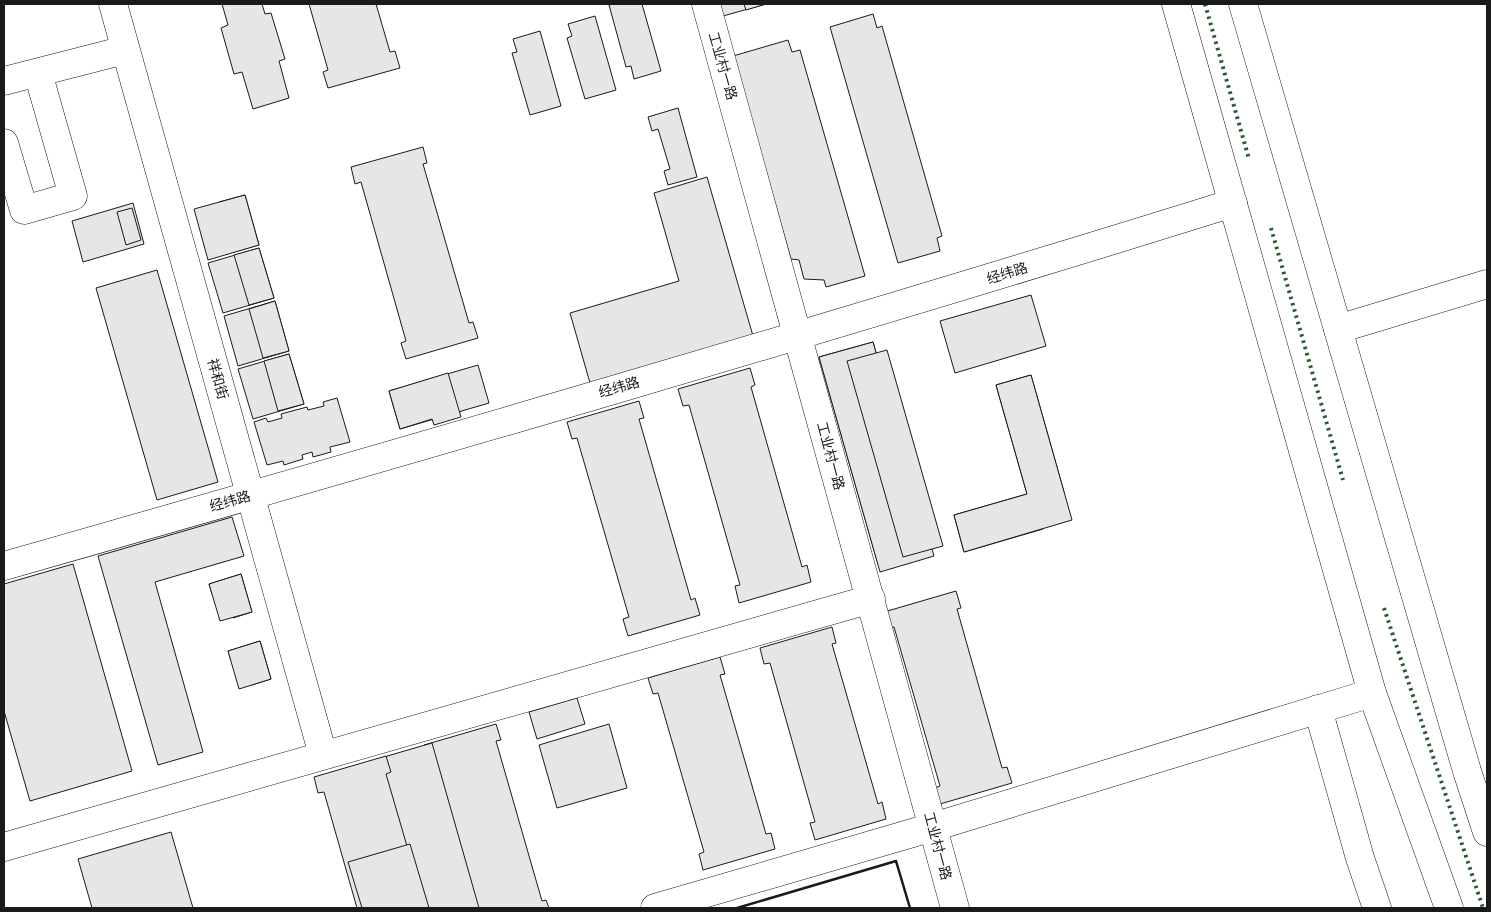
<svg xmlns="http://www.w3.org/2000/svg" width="1491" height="912" viewBox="0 0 1491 912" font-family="Montserrat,'Noto Sans SC',sans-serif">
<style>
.building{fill:#e6e6e6;stroke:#1a1a1a}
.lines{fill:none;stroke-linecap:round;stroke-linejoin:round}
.minor-casing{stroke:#1a1a1a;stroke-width:29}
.highway-casing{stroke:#1a1a1a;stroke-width:29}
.minor{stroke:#fff;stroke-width:28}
.highway{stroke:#fff;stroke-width:28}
.hedge{stroke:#2b5a34;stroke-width:4;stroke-dasharray:2.5 4;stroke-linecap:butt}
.wall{stroke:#1a1a1a;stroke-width:2.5}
.labels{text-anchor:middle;stroke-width:4;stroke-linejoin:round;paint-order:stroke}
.street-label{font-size:14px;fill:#1a1a1a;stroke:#fff}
</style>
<rect width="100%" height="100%" fill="#fff"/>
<g class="building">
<polygon points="222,4 262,4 265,14 271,13 285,59 279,61 289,98 253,109 242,72 234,74 221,28 228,25"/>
<polygon points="309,4 376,4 390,52 395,51 400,68 328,88 323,72 328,70"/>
<polygon points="613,4 642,4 661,71 634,79 631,66 626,67 609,5"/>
<polygon points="719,4 766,4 723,16"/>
<polygon points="744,4 766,4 746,10"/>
<polygon points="873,14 877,28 882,26 942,236 937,238 940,251 898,263 830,27"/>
<polygon points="595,16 616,90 585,99 567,38 572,36 568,24"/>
<polygon points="540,31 561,106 530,115 512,53 517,52 513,39"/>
<polygon points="788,40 792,52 800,50 865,276 826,287 824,280 804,279 799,260 791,259 733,56"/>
<polygon points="678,108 697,177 668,185 664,171 670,169 658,129 652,131 648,117"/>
<polygon points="423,147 427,163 423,164 469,323 473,322 478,338 406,359 401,343 406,341 361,182 355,184 351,167"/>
<polygon points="707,177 753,336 590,383 570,313 679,281 654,193"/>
<polygon points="245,195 259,245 234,252 219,202"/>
<polygon points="245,195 259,245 208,260 194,209"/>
<polygon points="133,203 144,244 83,262 72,221"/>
<polygon points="132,208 141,240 126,245 117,212"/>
<polygon points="259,248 274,298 223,313 208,263"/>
<polygon points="259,248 274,298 249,305 234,255"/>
<polygon points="157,270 218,482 157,500 96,288"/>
<polygon points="1031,295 1046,346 955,373 940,321"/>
<polygon points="275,301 289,351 238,366 224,316"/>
<polygon points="275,301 289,351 263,358 249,309"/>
<polygon points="873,342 931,546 877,561 819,357"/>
<polygon points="873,342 934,556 880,572 819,357"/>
<polygon points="887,350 943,546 903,557 847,361"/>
<polygon points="289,354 304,404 253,419 238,369"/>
<polygon points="289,354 304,404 278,411 264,361"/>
<polygon points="478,365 489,403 400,429 389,391"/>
<polygon points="750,368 755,385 751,387 802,567 807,565 811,582 739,603 735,586 740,585 689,405 683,406 678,389"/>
<polygon points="448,373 461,417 434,425 432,419 400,429 389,391"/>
<polygon points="1031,375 1064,492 1035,501 1043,529 964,552 954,515 1027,494 996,385"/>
<polygon points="1031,375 1072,520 964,552 954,515 1027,494 996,385"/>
<polygon points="337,398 350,442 330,447 331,452 313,457 312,452 302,455 303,459 284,465 283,461 267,465 254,422 266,418 268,422 282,418 281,414 307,407 308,410 324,406 323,402"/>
<polygon points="639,401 644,418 639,419 691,600 695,598 700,615 628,636 623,619 629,617 577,438 572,439 567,422"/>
<polygon points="232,517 244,556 155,582 203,752 158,765 98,556"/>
<polygon points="73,564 132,771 30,801 4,711 4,584"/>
<polygon points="241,574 252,612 233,618 225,590 212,594 209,584"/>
<polygon points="241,574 252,612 220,621 209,584"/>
<polygon points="956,591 961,608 957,609 1002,768 1007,767 1012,783 940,804 935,788 940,786 894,627 889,628 884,612"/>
<polygon points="832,627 836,643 832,644 878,804 882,802 886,819 815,840 810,823 815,822 770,663 764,664 760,648"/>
<polygon points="260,641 271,679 252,685 244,657 231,661 228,651"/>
<polygon points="260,641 271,679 239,689 228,651"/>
<polygon points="720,657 725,674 720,675 766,834 771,833 775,849 703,870 699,854 704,852 658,693 653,694 648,678"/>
<polygon points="577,698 585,724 537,739 529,712"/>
<polygon points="496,724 501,740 496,741 542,901 546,900 549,908 476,908 434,760 429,761 424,745"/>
<polygon points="609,724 627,788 557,808 539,745"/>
<polygon points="432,743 479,908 419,908 377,759"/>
<polygon points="386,756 391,772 386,774 425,908 357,908 324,792 318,793 314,777"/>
<polygon points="171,832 193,908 92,908 78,859"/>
<polygon points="410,844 429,908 362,908 348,862"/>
</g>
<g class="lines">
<defs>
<g id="minor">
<polyline points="113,4 323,755"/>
<polyline points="706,4 955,908"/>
<polyline points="4,81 125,50"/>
<polyline points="4,143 24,210 73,196 38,73"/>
<polyline points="1338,329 1487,284"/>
<path d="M4,566C414,449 825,330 1233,203"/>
<polyline points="1318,709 1360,858 1377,908"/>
<polyline points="4,847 871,599"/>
<polyline points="655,908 933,827 1372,693"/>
</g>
<g id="highway">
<polyline points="1176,4 1372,693 1449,908"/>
<polyline points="1243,4 1467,771 1487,832"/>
</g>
</defs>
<use href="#minor" class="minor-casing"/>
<use href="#highway" class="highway-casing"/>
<use href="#minor" class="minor"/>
<use href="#highway" class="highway"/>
<g class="hedge">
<polyline points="1205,4 1249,159"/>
<polyline points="1271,228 1343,480"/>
<polyline points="1384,608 1483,908"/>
</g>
<polyline class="wall" points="737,908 896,861 910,908"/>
</g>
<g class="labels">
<g class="street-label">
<text transform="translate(723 66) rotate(74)" y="5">工业村一路</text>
<text transform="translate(1007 273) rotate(-17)" y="5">经纬路</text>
<text transform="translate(218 379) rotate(74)" y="5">祥和街</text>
<text transform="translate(619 387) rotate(-16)" y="5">经纬路</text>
<text transform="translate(831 456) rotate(75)" y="5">工业村一路</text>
<text transform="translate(230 501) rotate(-16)" y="5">经纬路</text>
<text transform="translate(938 846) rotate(75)" y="5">工业村一路</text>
</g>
</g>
<rect width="1491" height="912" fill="none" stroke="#1a1a1a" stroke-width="10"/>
</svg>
